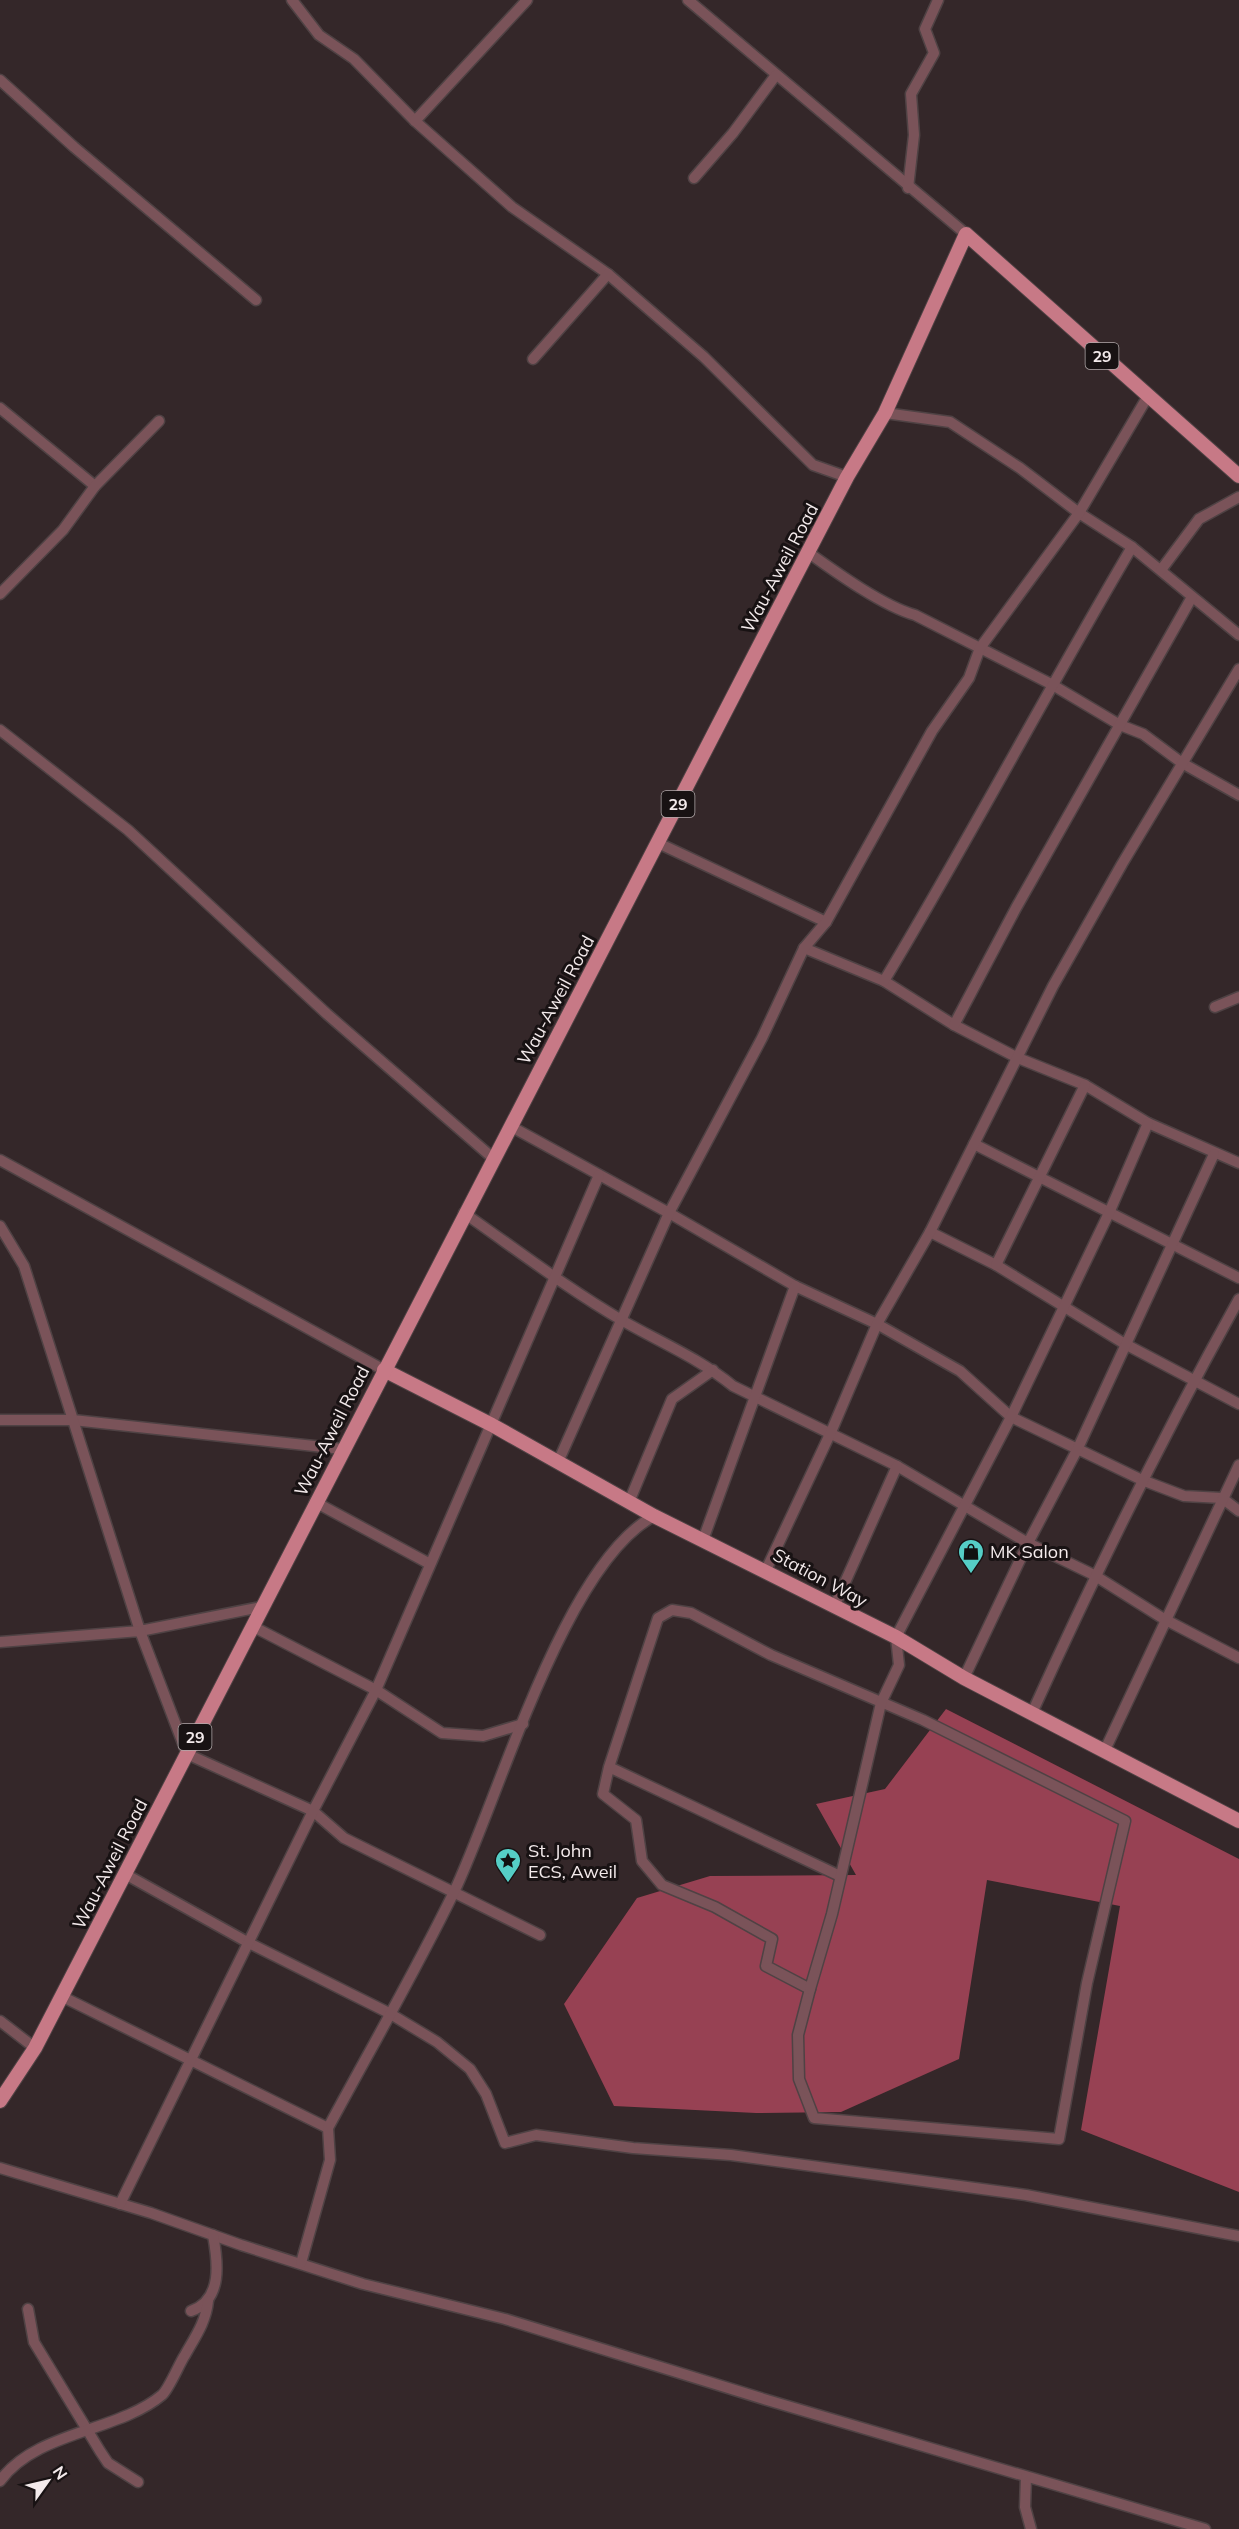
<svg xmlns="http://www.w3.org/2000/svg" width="1239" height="2529" viewBox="0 0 1239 2529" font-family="Mulish,sans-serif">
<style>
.forest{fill:#974153}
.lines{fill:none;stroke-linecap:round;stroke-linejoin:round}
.minor-casing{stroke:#4f4244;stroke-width:13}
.major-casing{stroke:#4f4244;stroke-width:16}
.minor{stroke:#7a5359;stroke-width:10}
.major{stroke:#c77986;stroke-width:14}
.labels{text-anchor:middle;stroke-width:6;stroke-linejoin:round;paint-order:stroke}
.shield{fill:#181213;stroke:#b1a9aa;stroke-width:1.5}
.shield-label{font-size:16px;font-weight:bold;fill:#f3eaeb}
.street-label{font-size:18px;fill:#f3eaeb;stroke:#181213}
.poi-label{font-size:18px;fill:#f3eaeb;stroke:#181213;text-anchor:start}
</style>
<rect width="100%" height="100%" fill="#342729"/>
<polygon class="forest" points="946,1709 1239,1859 1239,2192 1081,2130 1120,1906 987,1880 959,2059 841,2112 756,2113 614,2106 564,2004 637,1898 710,1876 856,1875 816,1804 885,1789"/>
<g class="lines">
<defs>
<g id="minor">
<polyline points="292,0 319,35 354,59 415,121 512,207 608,274 704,357 813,465 847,477"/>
<polyline points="688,0 966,234"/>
<polyline points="0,80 74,147 256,300"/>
<polyline points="415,121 527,0"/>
<polyline points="694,178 733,133 776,75"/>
<polyline points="908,188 914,135 911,94 934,53 925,29 938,0"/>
<polyline points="533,359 608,274"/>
<polyline points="0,408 95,486"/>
<polyline points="885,413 950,422 1020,468 1079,513 1132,547 1239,635"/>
<path d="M809,553C837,573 883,606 915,615L1051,684L1120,725L1143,734L1182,763L1239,795"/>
<polyline points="1161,570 1199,519 1239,497"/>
<polyline points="0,594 63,530 95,486 159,421"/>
<polyline points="0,730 128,830 327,1014 494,1159"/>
<polyline points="658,843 826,922"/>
<polyline points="804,948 884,981 954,1025 1018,1058 1085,1085 1148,1123 1239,1163"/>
<path d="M884,981C970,838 1047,691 1132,547"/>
<polyline points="1215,1007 1239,997"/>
<polyline points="954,1025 1016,908 1192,597"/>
<polyline points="510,1126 669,1213 795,1286 877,1324 960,1371 1011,1417 1142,1480 1184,1496 1222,1498 1239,1511"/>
<polyline points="974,1144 1239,1278"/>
<polyline points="0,1160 384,1370"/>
<path d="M464,1213C517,1250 568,1289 623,1321C660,1342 700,1359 733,1386L897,1466L1028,1543L1094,1575L1164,1619L1239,1658"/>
<polyline points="0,1226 24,1266 73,1420 342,1449"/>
<polyline points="930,1232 996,1265 1125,1344 1239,1404"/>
<polyline points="996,1265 1085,1085"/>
<polyline points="0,1420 73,1420 140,1631 261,1607"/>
<polyline points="558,1462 669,1213 762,1038 804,948 826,922 932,731 969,678 980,648 1079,513 1148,396"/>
<polyline points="315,1502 430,1564"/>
<polyline points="629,1502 672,1399 713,1370"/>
<polyline points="703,1540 795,1286"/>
<polyline points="766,1570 831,1432 877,1324 930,1232 1053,986 1122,864 1239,669"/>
<polyline points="834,1607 897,1466"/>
<polyline points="252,1626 376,1690 442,1733 483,1736 523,1724"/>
<polyline points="0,1642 140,1631 187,1754 313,1811 344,1838 540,1935"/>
<polyline points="964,1678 1028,1543 1078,1448 1214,1154"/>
<path d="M1032,1713C1096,1572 1164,1434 1239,1299"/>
<polyline points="1104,1752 1239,1465"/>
<polyline points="609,1767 603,1794 636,1820 642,1861 662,1885 715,1907 772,1939 766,1966 810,1989 798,2035 799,2079 814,2118 1059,2139 1087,1983 1125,1821 923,1720 771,1655 691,1613 672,1610 658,1618 609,1767 840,1876"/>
<polyline points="125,1874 249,1943 389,2013 437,2042 470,2069 486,2094 505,2143 536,2135 633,2148 731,2155 1026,2195 1239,2236"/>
<polyline points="810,1989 832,1914 881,1703 899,1665 896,1637 1011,1417 1109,1213 1148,1123"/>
<polyline points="61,1996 328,2128"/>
<polyline points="0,2021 35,2048"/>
<polyline points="0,2168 151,2213 241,2245 363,2284 505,2319 767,2400 1205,2529"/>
<polyline points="120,2204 313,1811 376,1690 599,1175"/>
<path d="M301,2263L330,2160L328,2128C370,2050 415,1972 454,1892C499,1798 564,1564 654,1516"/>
<polyline points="28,2309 34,2342 100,2451 108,2463 138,2482"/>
<path d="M191,2311C223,2300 218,2262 213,2235"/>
<polyline points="1026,2477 1025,2507 1031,2529"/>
<path d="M0,2481C36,2431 118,2432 162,2395C169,2389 179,2364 185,2355C195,2337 206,2322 208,2301"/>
</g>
<g id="major">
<polyline points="384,1370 492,1425 654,1516 896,1637 964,1678 1239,1821"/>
<polyline points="0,2101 35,2048 755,654 847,477 885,413 966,234 1239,476"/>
</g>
</defs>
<use href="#minor" class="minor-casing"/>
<use href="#major" class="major-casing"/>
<use href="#minor" class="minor"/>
<use href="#major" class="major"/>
</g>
<defs>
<symbol id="shop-pin" viewBox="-11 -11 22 30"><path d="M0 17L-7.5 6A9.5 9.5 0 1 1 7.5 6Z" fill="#55cec6" stroke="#181213"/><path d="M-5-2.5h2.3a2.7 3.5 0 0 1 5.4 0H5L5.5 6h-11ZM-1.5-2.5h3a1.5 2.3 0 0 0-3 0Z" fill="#111"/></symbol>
<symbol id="sight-pin" viewBox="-11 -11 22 30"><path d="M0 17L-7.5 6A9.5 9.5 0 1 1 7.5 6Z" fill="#55cec6" stroke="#181213"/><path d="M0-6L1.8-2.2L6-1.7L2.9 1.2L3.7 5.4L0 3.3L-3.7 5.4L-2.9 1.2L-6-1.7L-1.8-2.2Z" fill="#111"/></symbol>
</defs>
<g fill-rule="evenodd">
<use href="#shop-pin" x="956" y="1537" width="30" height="40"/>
<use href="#sight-pin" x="493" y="1846" width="30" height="40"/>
</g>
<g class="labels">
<g class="shield">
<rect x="1085.5" y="343" width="33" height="26" rx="4.5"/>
<rect x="661.5" y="791" width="33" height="26" rx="4.5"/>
<rect x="178.5" y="1724" width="33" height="26" rx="4.5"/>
</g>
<g class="shield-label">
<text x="1102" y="362">29</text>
<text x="678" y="810">29</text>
<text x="195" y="1743">29</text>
</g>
<g class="street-label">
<text transform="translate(780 568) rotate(-62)" y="6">Wau-Aweil Road</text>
<text transform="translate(556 1000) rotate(-62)" y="6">Wau-Aweil Road</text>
<text transform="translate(332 1431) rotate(-63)" y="6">Wau-Aweil Road</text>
<text transform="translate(820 1578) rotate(28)" y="6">Station Way</text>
<text transform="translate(110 1864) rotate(-63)" y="6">Wau-Aweil Road</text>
</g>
<g class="poi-label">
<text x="990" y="1558">MK Salon</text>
<text x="528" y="1857">St. John<tspan x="528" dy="21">ECS, Aweil</tspan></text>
</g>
</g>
<g transform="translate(48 2481) rotate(56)" stroke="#181213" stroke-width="4.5" paint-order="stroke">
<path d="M0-4.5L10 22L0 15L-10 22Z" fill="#f3eaeb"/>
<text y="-9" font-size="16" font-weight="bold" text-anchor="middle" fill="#f3eaeb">N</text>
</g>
</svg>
